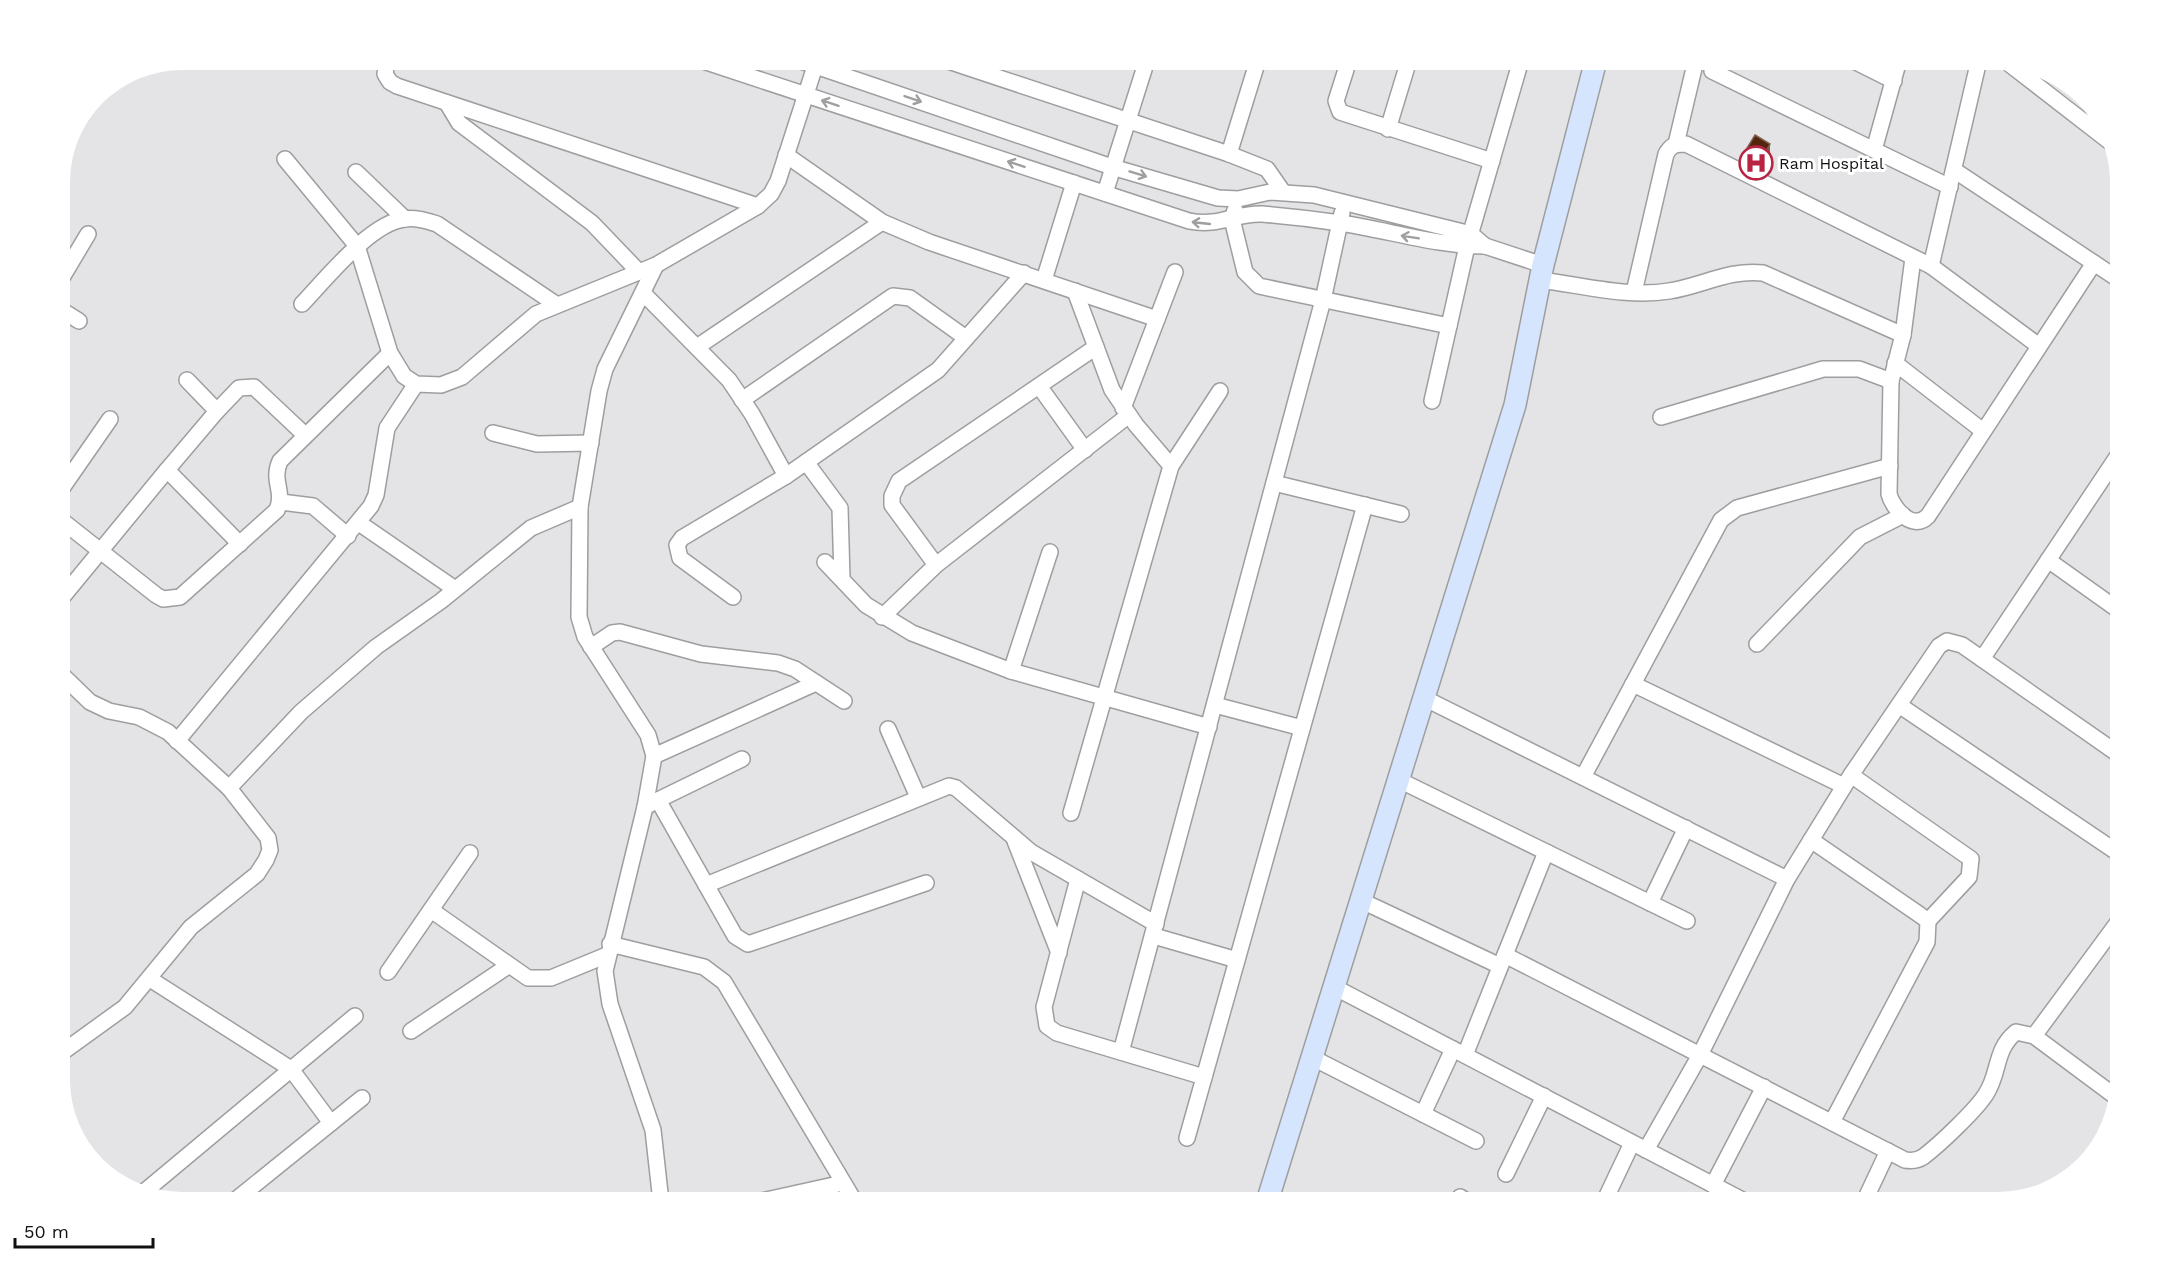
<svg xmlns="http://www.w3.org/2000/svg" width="2181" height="1262" viewBox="0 0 2181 1262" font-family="'Work Sans',sans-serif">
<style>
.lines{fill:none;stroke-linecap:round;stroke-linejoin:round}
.street-casing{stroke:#9e9ea0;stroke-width:18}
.secondary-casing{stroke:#9e9ea0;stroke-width:24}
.street{stroke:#fff;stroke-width:15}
.secondary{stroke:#d4e5fd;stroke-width:21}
.wall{fill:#9b8479}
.shaded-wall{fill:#7e5e4d}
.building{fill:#52250c;stroke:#7e5e4d;stroke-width:1.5}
.oneway{stroke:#9f9fa0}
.labels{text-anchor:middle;stroke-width:6;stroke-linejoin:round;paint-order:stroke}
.poi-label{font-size:16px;fill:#101011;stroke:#fff;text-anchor:start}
</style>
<rect width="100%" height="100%" fill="#e4e4e6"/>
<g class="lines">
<defs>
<g id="street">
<polyline points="387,60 385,74 390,82 397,86 758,206"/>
<path d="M700,60L1189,221C1219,227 1235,213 1262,214C1287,216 1314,219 1340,223C1388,230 1436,246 1485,246L1471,234L1314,195L1270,192L1238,199L1218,198L1112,167L798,60"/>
<polyline points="945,60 1229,154 1267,169 1283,192"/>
<polyline points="1349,60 1336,101 1340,112 1492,161"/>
<polyline points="1852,60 1894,81"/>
<polyline points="2008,63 2110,142"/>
<polyline points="1712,71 1950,187"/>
<polyline points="447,103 459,123 592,223 639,272"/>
<polyline points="1388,129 1409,60"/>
<polyline points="1676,144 1696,60"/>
<polyline points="1874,150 1899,60"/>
<polyline points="1229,154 1258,60"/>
<polyline points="786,155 882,222 929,242 1157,319"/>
<polyline points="285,159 357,246 390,353 404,376 416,384 441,385 462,377 536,314 656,265 758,206 771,194 778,181 817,60"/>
<polyline points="1954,170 2121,281"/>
<polyline points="356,172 405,219"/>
<polyline points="1105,193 1147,60"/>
<polyline points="1235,210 1232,219 1245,272 1259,286 1449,326"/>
<polyline points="1485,246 1543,265"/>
<polyline points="656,265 605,369 599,391 580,507 579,617 585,637 648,735 654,756 645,807 605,971 610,1004 653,1130 661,1202"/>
<polyline points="1931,266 2039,346"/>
<polyline points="1044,280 1074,183"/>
<path d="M1540,280C1581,285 1628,298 1669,291C1702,286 1729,269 1763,273L1903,335L1891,381L1889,494C1893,509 1913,532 1928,516L2094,263"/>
<polyline points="60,281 88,234"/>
<path d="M1634,292L1666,154C1671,145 1675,144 1686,144L1931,266L1979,60"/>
<polyline points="643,293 729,380 752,414 786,476 682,538 677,545 680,558 733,597"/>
<path d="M302,304C325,280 371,222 405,219C416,217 427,221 437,224L557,305"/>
<polyline points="60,309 79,321"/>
<polyline points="1903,335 1913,258"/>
<polyline points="697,347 882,222"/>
<polyline points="1895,363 1983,431"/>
<polyline points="187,380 217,411 239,388 254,387 305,435"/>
<polyline points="1039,386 1085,450"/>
<polyline points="742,400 893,296 910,298 966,338"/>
<polyline points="1432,401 1467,246 1521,60"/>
<polyline points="1123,408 1175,272"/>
<polyline points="217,411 167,470 240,544"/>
<polyline points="1661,417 1823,369 1859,369 1891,381"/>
<polyline points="493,433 537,444 591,443"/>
<polyline points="806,462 840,508 842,579"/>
<polyline points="1171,466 1220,391"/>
<polyline points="786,476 938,370 1024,273"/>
<polyline points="1274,483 1401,514"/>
<polyline points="60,491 110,419"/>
<polyline points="281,502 313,506 348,536"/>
<path d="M60,519L156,595L163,599L180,597L277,510C285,491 271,481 280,461L390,353"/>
<polyline points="359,523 455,589"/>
<polyline points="2048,560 2121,612"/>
<polyline points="825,562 866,605 912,633 1011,671 1209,727"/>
<polyline points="936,565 892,505 892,496 899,481 1096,347"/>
<polyline points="60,600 167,470"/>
<polyline points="882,617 936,565 1129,415"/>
<polyline points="1757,644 1860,537 1903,515"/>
<polyline points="591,647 612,633 620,632 701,654 778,663 795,669 844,701"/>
<polyline points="1982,659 2121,451"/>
<polyline points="1011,671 1050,552"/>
<polyline points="60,673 90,702 109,711 139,717 168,732 229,788"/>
<polyline points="1633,684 1844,786"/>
<polyline points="1424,698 1787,879"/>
<polyline points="1215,705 1302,728"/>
<polyline points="1899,705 2121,855"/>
<polyline points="888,729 918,797"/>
<polyline points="177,741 371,506 376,495 387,428 416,384"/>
<polyline points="654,756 816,683"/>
<polyline points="1851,775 1971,859 1969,877 1928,921"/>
<polyline points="1583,777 1721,520 1737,508 1890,466"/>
<polyline points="1399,780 1687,921"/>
<polyline points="658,800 742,759"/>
<polyline points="645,807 658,800 735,936 748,944 926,883"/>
<polyline points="1071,813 1171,466 1136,425 1112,390 1075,291"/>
<polyline points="1811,840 1920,915 1928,921 1927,942 1832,1122"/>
<polyline points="1015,841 1059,953"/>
<polyline points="1078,879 1044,1007 1047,1026 1057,1033 1204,1077"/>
<polyline points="706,885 949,786 956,788 1031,852 1156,924"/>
<polyline points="1362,901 1500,966"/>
<polyline points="1650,903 1686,828"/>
<polyline points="431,910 528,978 551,978 607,955"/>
<polyline points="1154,936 1237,960"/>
<polyline points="610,944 704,967 724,982 855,1202"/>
<path d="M1505,955L1905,1160C1912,1161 1917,1161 1923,1157C1939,1145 1976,1110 1986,1094C2000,1073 1994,1050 2016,1032L2034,1036L2116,1097"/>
<polyline points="388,972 470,853"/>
<polyline points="150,979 291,1069 331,1123"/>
<polyline points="1336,988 1746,1202"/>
<polyline points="411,1031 508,966"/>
<polyline points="2034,1036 2121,918"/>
<polyline points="1121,1052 1323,300 1342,213"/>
<polyline points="60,1054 125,1007 191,927 257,874 266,860 270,850 268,838 229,788 301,712 376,647 441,601 531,528 580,507"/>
<polyline points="1465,1055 1546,852"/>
<polyline points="1313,1058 1476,1141"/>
<polyline points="1423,1114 1453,1049"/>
<polyline points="1187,1138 1365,505"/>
<polyline points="1646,1150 1700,1055 1787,879 1851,775 1939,646 1947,641 1962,645 2121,756"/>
<polyline points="1506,1174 1544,1096"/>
<polyline points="1713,1185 1764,1087"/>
<polyline points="144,1192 355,1016"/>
<polyline points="1460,1197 1468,1202"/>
<polyline points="233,1202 362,1098"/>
<polyline points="757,1202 843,1183"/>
<polyline points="1604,1202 1632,1143"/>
<polyline points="1864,1202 1888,1151"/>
</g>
<polyline id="secondary" points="1267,1202 1515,405 1543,265 1596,60"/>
</defs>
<use href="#street" class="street-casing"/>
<use href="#secondary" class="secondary-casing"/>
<use href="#street" class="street"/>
<use href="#secondary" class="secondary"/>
</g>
<polygon class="wall" points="1746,150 1770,157 1762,171 1746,163"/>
<polygon class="shaded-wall" points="1770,144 1770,157 1762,171 1762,158"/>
<polygon class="building" points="1755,135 1770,144 1762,158 1746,150"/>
<defs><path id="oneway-shaft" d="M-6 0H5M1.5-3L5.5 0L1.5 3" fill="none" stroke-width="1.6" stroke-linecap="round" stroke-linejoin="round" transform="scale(1.5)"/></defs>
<g class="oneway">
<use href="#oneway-shaft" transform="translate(913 99) rotate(19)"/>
<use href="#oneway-shaft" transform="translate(830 103) rotate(-162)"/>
<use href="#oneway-shaft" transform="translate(1016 164) rotate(-162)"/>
<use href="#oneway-shaft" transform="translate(1138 174) rotate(17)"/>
<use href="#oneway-shaft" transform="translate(1201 223) rotate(-174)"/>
<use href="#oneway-shaft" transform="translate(1410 237) rotate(-171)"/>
</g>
<defs>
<symbol id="hospital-ring" viewBox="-11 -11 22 22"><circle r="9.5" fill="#fff" stroke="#b72543" stroke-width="1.5"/><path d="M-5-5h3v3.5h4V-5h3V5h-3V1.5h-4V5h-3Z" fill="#b72543"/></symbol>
</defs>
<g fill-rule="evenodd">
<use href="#hospital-ring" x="1737" y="144" width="38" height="38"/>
</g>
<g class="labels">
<g class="poi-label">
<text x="1779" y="169">Ram Hospital</text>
</g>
</g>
<path d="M0 0H2181V1262H0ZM182 70H1998A112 112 0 0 1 2110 182V1080A112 112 0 0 1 1998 1192H182A112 112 0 0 1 70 1080V182A112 112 0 0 1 182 70Z" fill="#fff" fill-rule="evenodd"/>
<path d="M15 1238v9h138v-9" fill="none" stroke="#101011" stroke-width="3"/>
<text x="24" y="1238" font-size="18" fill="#101011" stroke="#ffffff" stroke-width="4.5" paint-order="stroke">50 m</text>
</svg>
